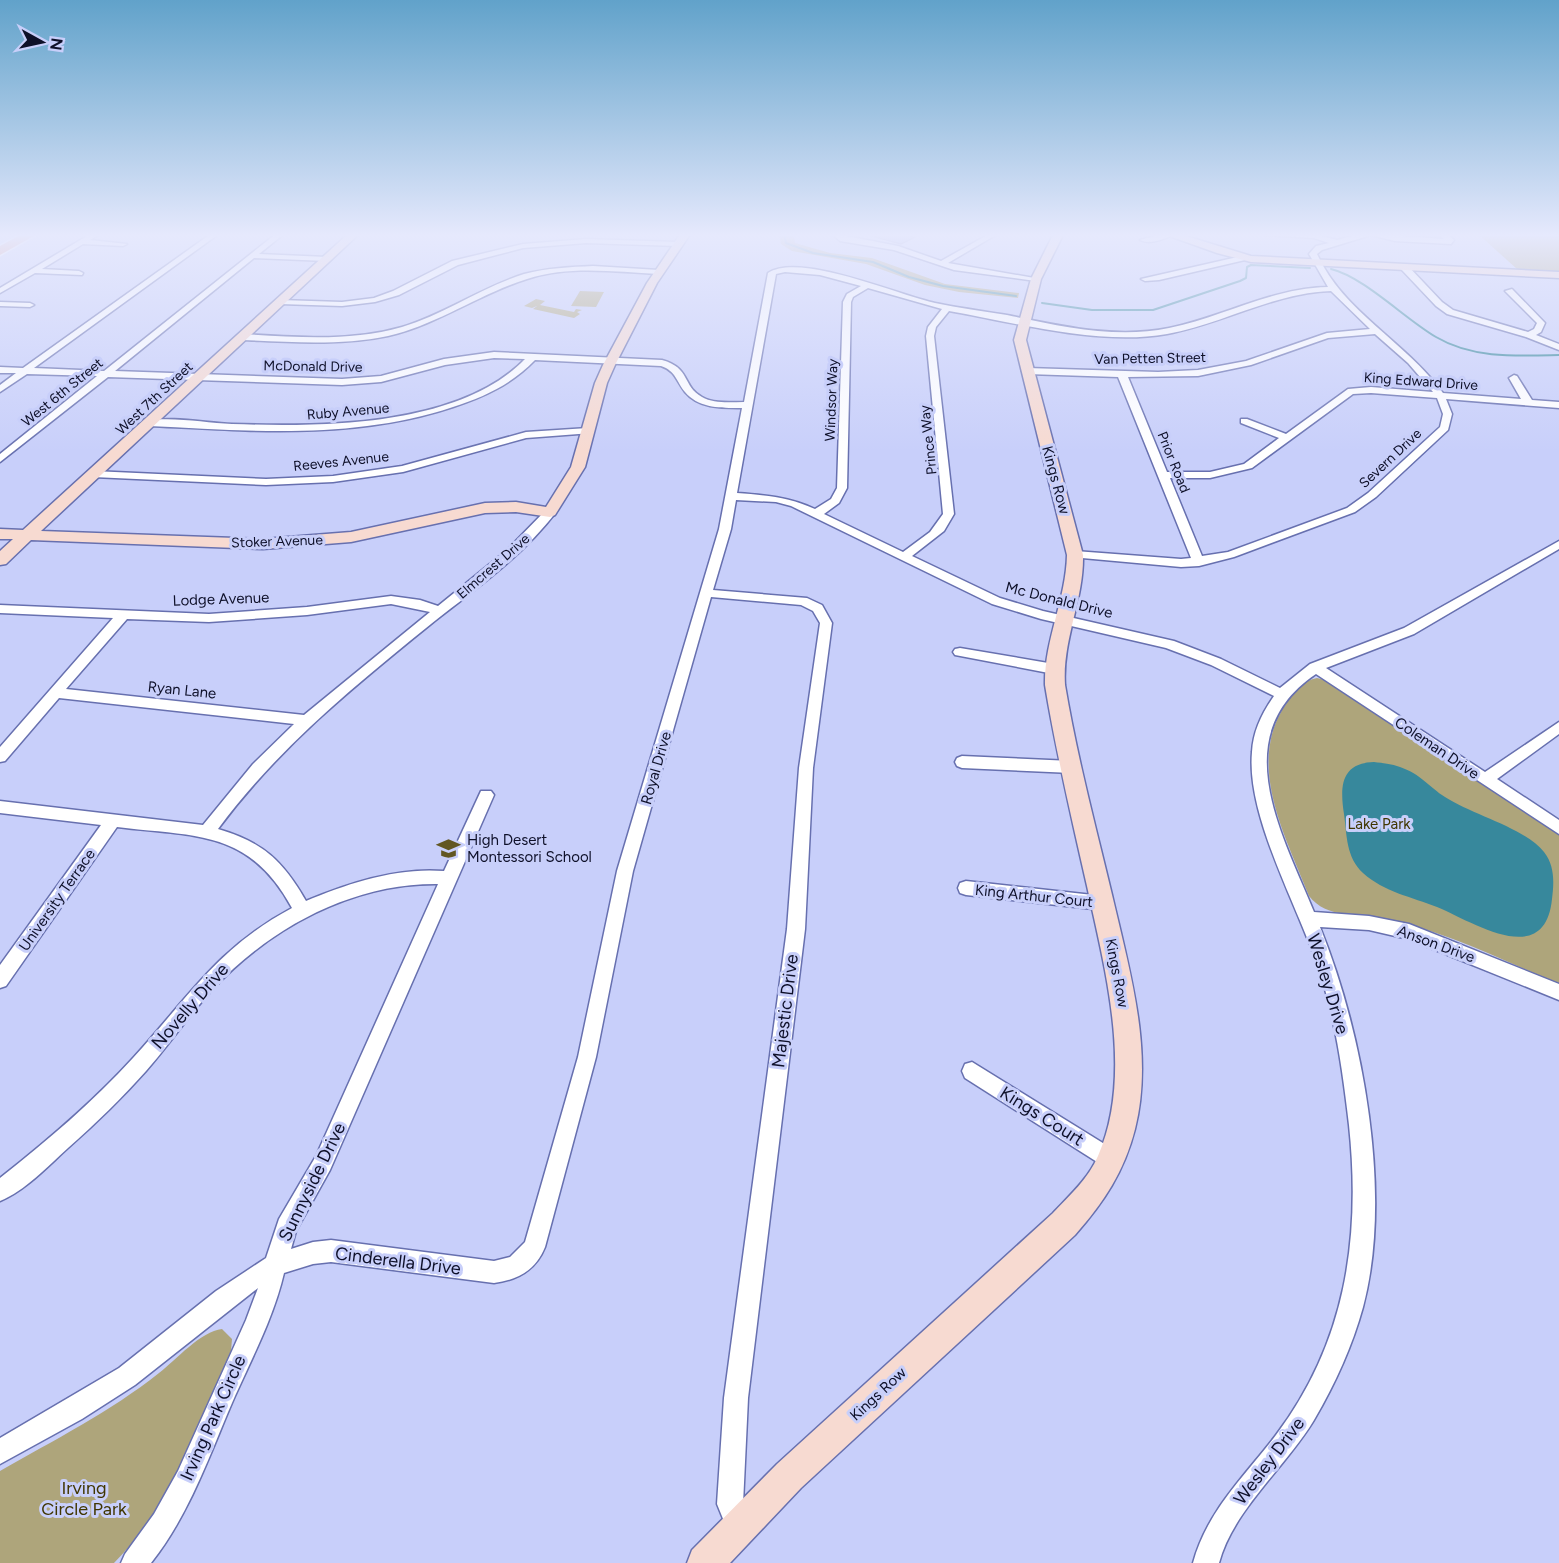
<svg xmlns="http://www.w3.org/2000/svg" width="1559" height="1563" viewBox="0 0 1559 1563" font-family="Figtree,sans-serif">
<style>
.green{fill:#aea57b}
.water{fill:#37889c}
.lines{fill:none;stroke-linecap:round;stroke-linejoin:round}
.stream{stroke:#37889c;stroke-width:2}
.building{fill:#8c96d9;stroke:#6168a7;stroke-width:1.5}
.street-casing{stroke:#6770af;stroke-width:3}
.secondary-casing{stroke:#6770af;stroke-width:3}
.highway-casing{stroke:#fff;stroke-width:3}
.street{fill:#fff;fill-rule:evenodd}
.secondary{fill:#f7dad1;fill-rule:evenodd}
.highway{fill:#e38367;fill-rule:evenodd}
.labels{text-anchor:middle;stroke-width:6;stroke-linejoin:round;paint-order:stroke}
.far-street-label{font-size:14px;fill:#0e1029;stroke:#c8cffa}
.street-label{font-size:15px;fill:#0e1029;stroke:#c8cffa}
.park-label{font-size:15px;fill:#403601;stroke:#c8cffa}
.poi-label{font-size:15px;fill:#0e1029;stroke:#c8cffa;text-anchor:start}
.near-street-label{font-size:18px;fill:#0e1029;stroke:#c8cffa}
.near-park-label{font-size:18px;fill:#403601;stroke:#c8cffa}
</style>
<rect width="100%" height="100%" fill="#c8cffa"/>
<g class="green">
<polygon points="779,233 793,233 795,243 830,253 872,258 945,284 1019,293 1018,298 959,292 925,285 866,264 792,251 781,244"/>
<polygon points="1477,233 1559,233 1559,272 1517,269"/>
<polygon points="580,291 604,292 596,307 571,306"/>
<polygon points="536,299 545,301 540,305 574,312 576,309 582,310 577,312 580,314 574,318 533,309 537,306 532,308 524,306"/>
<path d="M1317,678L1329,681L1559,835V984C1502,960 1443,930 1382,918C1357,913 1327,919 1309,896C1286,837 1245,764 1286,704C1293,693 1304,680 1317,678Z"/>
<path d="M222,1329L232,1339L231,1351C198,1423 171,1506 114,1563H0V1471C54,1440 110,1412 159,1373C176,1360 201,1331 222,1329Z"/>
</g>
<path class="water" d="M1374,762C1382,763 1392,764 1400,767C1421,774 1429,787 1445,797C1473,815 1525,828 1544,852C1555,866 1554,883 1552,899C1545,970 1473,922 1437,907C1412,897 1384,892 1363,873C1346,857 1347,836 1344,814C1340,788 1340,763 1374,762Z"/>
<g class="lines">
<g class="stream">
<polyline points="784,233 786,243 813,253 873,262 909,277 943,286 1016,296"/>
<path d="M1331,269C1364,277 1405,319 1436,337C1473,359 1518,356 1559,355"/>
<polyline points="1042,303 1092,310 1153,310 1240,281 1246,278 1247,267 1251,265 1310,268"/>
</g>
</g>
<polygon class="building" points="872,233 901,233 915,237 901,244 872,236"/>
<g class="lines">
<defs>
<g id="street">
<polygon points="92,233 101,233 90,240 127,244 123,246 83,244 42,269 79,271 83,273 82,275 35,273 0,293 0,288"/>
<path d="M212,233H220L34,368L104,371L277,233H285L259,254L327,257L331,259L327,261L254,258L115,371L342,379L381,376L444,359L494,352L662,360C691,368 682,386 702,397C714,404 730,402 744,402L768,273C800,252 898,295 935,303C959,308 983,311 1007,315C1060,326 1115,339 1169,328C1223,317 1272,288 1328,287L1309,254L1316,246L1329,243L1314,238L1264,235L1261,233L1314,234L1337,240L1362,233L1444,239L1438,233H1446L1454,240L1451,244L1395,241L1371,235L1322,250L1317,254C1343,312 1405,341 1443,393L1521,399L1509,378L1514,375L1517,376L1532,400L1559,402V408L1446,399L1452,414L1448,430L1376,497L1355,512L1234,557L1199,566L1181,567L1071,557L1069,555L1075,551L1181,559L1191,558L1118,377L1027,374L1022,371L1027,368L1158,372L1198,370L1246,361L1327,333L1370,329L1331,291C1273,293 1223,324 1167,334C1100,346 1017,323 949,311L936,327L934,336L954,514L944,531L912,556L1000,598L1043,611L1174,641L1221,659L1280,688L1310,664L1404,628L1559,541V549L1414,634L1326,668L1485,772L1559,722V734L1497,779L1559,820V834L1316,674C1225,735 1282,834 1314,912L1369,916L1409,924L1559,984V1000L1408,939L1369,930L1320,927C1363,1034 1393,1194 1363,1307C1352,1347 1335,1384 1314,1420C1286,1467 1233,1510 1219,1563H1193C1207,1511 1244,1477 1276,1435C1346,1342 1361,1238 1349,1125C1343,1074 1336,1022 1320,973C1300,909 1246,818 1252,752C1253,731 1262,713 1274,696L1211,665L1166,648L1041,619L992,604L791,506L776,502L736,500L731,529L713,590L807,598L822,605L832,623L813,768L805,929L748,1398L743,1504L752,1527L748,1536L739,1540L730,1536L717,1504L724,1398L787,929L799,768L820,623L813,611L801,605L711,597L633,871L596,1057L545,1247C536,1270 518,1280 494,1283L331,1262L313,1264L284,1273C274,1316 253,1356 235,1396C210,1453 190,1514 151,1563H121L125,1554L154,1514L178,1471L246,1320L258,1288L135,1385L82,1419L0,1464V1438L119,1368L216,1291L266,1258L279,1219L316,1156L438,884C352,883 270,928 213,989C189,1015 169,1045 146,1071C122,1098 95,1124 68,1148C48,1166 25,1191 0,1201V1178C47,1141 93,1102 133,1058C188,998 217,948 292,908C249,829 196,837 117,827L6,986L0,988V965L101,825L0,813V801L203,825L253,764L294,724L59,698L5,761L0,762V747L113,618L0,613V605L209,614L307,607L391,596L420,600L438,606L507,550L546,510H554L556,512C522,557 474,590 431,624C353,687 278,748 218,829C263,842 283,861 306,901C348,883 398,867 444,871L481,791H491L494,795L330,1170L296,1231L291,1249L313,1242L331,1240L494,1261L510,1257L525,1242L578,1057L617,871L719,529L742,408C723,408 699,409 685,392C676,381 676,371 661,366L535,360C512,384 484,397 453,407C354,440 251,431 149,426L146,425V421C171,416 206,423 232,424C321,427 459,427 525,359L494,358L445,365L381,382L342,385L108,377L0,462V454L97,376L27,374L0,392V385L16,373H0V367L23,368ZM785,272L820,275L861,286L847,294L843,302L837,488L831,499L815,509C789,497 765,495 737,493L776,274ZM868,288L942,309L928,327L926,336L943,514L930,532L903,552L824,514L839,503L847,488L851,302L853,297ZM1375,334L1408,363L1433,392L1371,387L1348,389L1286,434L1247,419H1241V423L1279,438L1244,464L1210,472H1167L1128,377L1198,376L1251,365L1328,338ZM1371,393L1437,398L1443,414L1440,427L1368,493L1347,508L1228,552L1202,556L1170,478H1210L1252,468L1353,394ZM391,604L430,612L304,715L66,689L127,619L209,622L307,615Z"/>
<polygon points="831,233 898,246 941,261 991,233 999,233 948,263 1040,279 1036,281 954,270 894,250 840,241"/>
<path d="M1165,233H1176C1166,239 1150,245 1140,240Z"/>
<polygon points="586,239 678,242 682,244 678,246 586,243 523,248 458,265 399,295 375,302 342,306 280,304 276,302 280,300 342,302 374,298 393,291 452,261 523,244"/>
<polygon points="1242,256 1245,260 1159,280 1145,281 1141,279"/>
<polygon points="1401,265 1407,265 1442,302 1453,310 1528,332 1534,329 1537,323 1505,291 1512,289 1545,323 1541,332 1536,335 1559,344 1559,350 1526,337 1447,314 1436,306 1401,269"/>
<path d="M593,266L659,270L663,272L659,274C616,272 569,265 527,279C479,294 437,325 388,336C340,346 291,342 242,340L238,337L242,334C295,337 350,342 402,327C445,314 482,287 524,274C547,268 570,267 593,266Z"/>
<polygon points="0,302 30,303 34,305 30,307 0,306"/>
<polygon points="588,428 593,431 592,433 526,438 403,472 333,482 266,485 93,477 88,474 93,471 266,479 333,476 402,466 526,432"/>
<polygon points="960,648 1054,664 1061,669 1054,674 955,655 953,652 955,649"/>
<polygon points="962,756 1072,761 1077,763 1079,767 1077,771 1072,773 962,768 957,766 955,762 957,758"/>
<polygon points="966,881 1102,896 1108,898 1110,903 1108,908 1102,910 966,895 960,893 958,888 960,883"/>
<polygon points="972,1062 1119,1153 1122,1160 1119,1167 1112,1170 1105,1167 965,1078 962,1071 965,1064"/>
</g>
<g id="secondary">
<polygon points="349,233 360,233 41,531 263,539 351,532 485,503 516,502 546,507 571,467 595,383 603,365 647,283 681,233 691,233 657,283 615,365 607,383 585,467 555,515 550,517 516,512 485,513 351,542 263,549 31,540 6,564 0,565 0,551 13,539 0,539 0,529 23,530"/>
<path d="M1054,233H1064L1041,279L1026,340L1083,555C1084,600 1062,640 1065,685C1077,757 1096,828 1113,899C1130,972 1154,1054 1135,1129C1124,1172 1104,1202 1075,1235L801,1488L730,1563H687L692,1550L777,1464L1053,1213C1069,1196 1089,1178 1098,1156C1134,1075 1105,969 1087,886C1072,820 1056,752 1045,685C1044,640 1066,600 1067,555L1014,340L1031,279Z"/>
<polygon points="1161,233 1176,233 1251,256 1559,272 1559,278 1251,262 1217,253"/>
</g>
<polygon id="highway" points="24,233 39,233 0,255 0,246"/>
</defs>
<use href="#street" class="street-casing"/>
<use href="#secondary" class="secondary-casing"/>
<use href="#highway" class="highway-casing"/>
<use href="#street" class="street"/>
<use href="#secondary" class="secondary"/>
<use href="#highway" class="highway"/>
</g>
<linearGradient id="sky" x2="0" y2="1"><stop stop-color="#61a2ca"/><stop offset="0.52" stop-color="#e6e9fd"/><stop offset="1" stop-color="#e6e9fd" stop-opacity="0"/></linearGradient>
<rect width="1559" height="452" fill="url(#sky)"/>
<defs>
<symbol id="school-bare" viewBox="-9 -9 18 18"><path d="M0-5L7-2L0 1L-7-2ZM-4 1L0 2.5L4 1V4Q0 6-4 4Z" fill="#625723" stroke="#c8cffa" stroke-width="2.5" paint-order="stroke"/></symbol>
</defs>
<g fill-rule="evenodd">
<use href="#school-bare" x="432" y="832" width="33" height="33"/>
</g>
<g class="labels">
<g class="far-street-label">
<text transform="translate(1150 358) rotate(-1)" y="5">Van Petten Street</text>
<text transform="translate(313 366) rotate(1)" y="5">McDonald Drive</text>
<text transform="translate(1421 381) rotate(4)" y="5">King Edward Drive</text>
<text transform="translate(62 392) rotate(-39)" y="5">West 6th Street</text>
<text transform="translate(154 398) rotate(-43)" y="5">West 7th Street</text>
<text transform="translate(831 400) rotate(-88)" y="5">Windsor Way</text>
<text transform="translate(348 411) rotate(-5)" y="5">Ruby Avenue</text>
<text transform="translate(928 440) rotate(-96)" y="5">Prince Way</text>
<text transform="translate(1390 458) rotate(-43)" y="5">Severn Drive</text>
<text transform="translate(341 461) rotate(-6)" y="5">Reeves Avenue</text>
<text transform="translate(1174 462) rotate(68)" y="5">Prior Road</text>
<text transform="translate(277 541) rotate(-2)" y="5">Stoker Avenue</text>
<text transform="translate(493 566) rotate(-41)" y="5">Elmcrest Drive</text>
</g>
<g class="street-label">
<text transform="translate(1056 480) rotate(75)" y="5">Kings Row</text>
<text transform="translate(221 599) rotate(-2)" y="5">Lodge Avenue</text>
<text transform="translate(1059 600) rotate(14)" y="5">Mc Donald Drive</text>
<text transform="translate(182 690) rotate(6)" y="5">Ryan Lane</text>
<text transform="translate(1437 748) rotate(34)" y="5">Coleman Drive</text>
<text transform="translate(656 768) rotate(-74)" y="5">Royal Drive</text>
<text transform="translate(1034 896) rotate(6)" y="5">King Arthur Court</text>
<text transform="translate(57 900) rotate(-55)" y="5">University Terrace</text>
<text transform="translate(1436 944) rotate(20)" y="5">Anson Drive</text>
<text transform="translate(1117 973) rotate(79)" y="5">Kings Row</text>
<text transform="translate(878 1394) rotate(-43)" y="5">Kings Row</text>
</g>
<g class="park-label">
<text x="1379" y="829">Lake Park</text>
</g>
<g class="poi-label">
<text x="467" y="845">High Desert<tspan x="467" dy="17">Montessori School</tspan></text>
</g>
<g class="near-street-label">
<text transform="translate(1328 984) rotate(73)" y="6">Wesley Drive</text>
<text transform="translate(190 1006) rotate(-49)" y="6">Novelly Drive</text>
<text transform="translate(785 1011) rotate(-83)" y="6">Majestic Drive</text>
<text transform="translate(1042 1116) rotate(32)" y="6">Kings Court</text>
<text transform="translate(312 1182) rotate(-64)" y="6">Sunnyside Drive</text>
<text transform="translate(398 1261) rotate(7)" y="6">Cinderella Drive</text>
<text transform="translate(213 1418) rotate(-66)" y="6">Irving Park Circle</text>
<text transform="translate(1269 1461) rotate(-53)" y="6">Wesley Drive</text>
</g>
<g class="near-park-label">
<text x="84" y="1494">Irving<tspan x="84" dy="21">Circle Park</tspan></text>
</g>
</g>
<g transform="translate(42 42) rotate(98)" stroke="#c8cffa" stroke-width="4.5" paint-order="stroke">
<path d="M0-4.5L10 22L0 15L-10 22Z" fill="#0e1029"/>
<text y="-9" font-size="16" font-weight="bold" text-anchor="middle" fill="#0e1029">N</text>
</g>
</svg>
